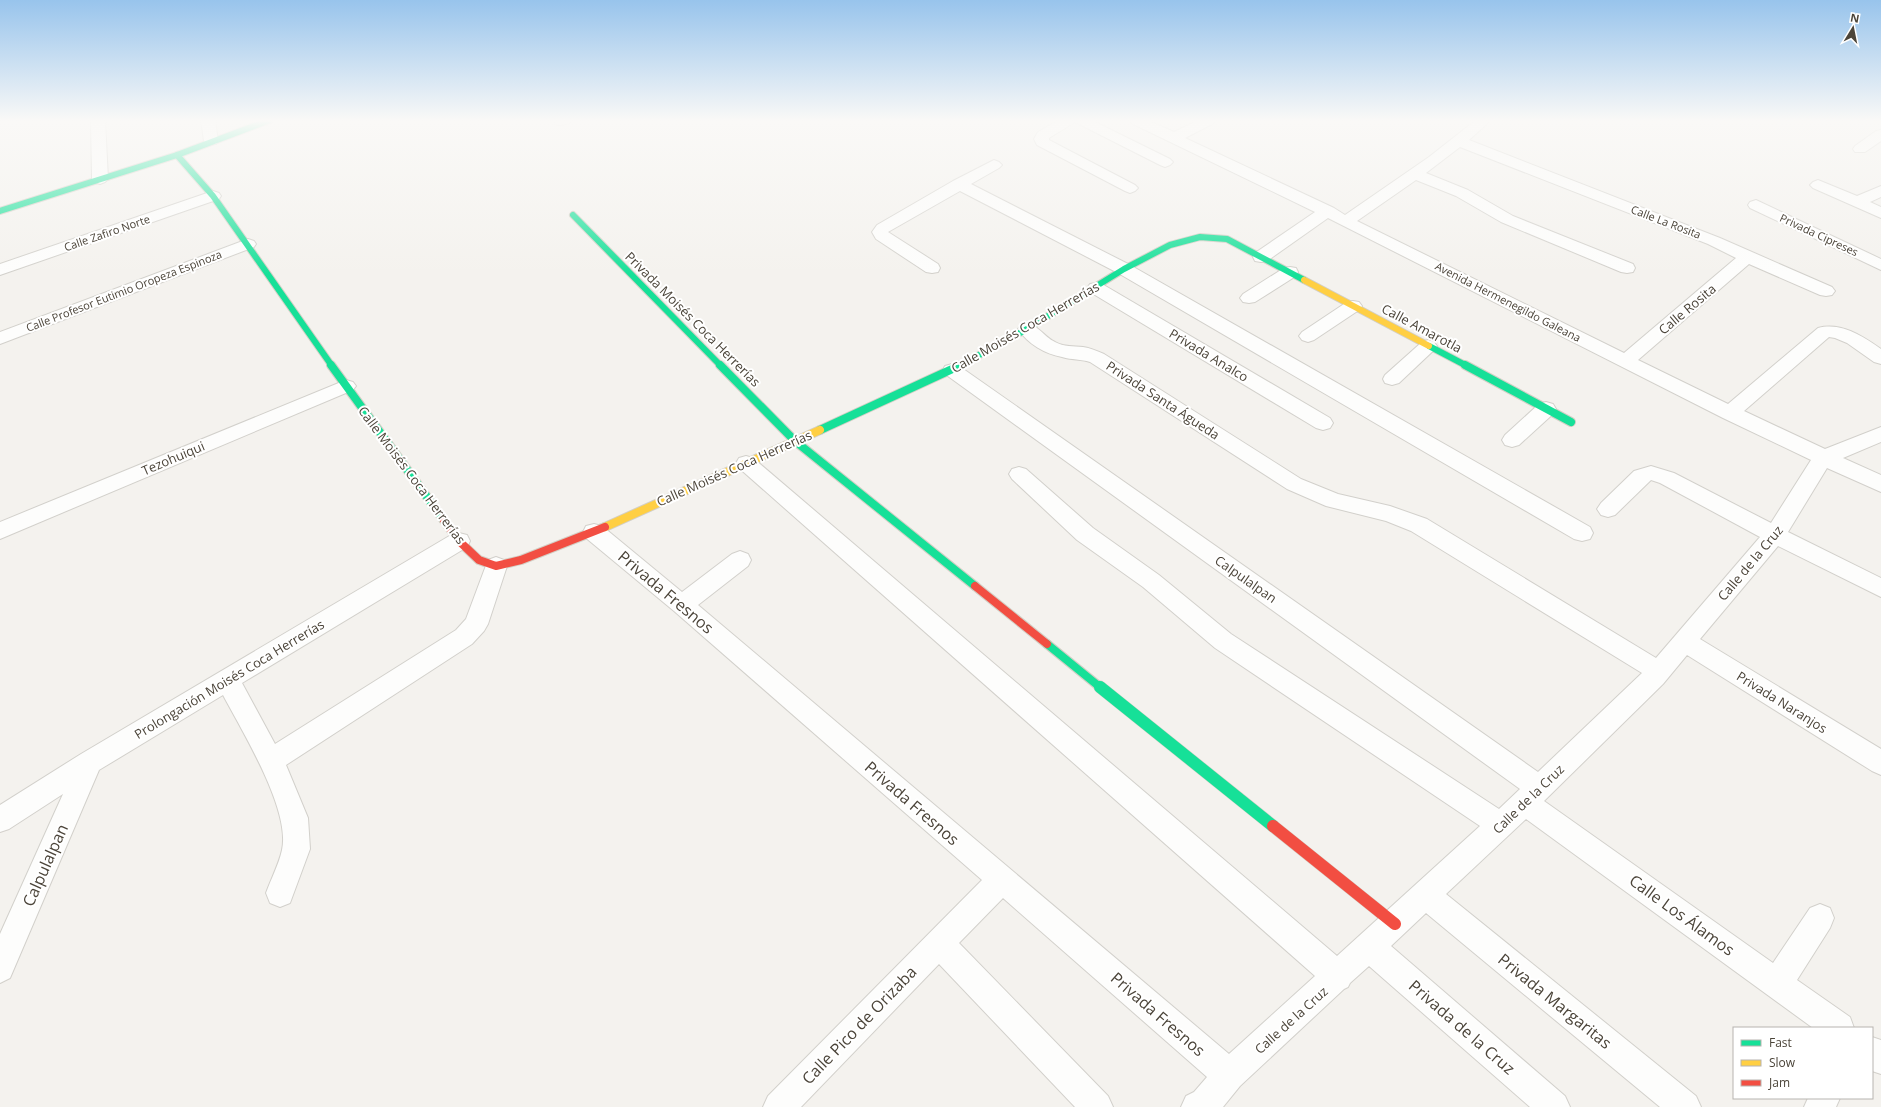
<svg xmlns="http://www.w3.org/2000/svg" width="1881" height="1107" viewBox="0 0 1881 1107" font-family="'Open Sans',sans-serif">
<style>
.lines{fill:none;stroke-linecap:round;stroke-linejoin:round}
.street-casing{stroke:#d2d0cb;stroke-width:2}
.fast-far2-casing{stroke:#d3cfc5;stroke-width:8}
.fast-far1-casing{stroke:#d3cfc5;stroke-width:10}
.fast-casing{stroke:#d3cfc5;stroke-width:13}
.slow-far1-casing{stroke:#d3cfc5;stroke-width:8}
.slow-casing{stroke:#d3cfc5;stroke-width:10}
.jam-far1-casing{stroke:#d3cfc5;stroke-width:10}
.jam-casing{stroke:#d3cfc5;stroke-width:13}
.street{fill:#fdfdfc;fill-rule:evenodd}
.fast-far2{stroke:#16e098;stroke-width:6}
.fast-far1{stroke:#16e098;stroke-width:8}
.fast{stroke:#16e098;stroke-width:12}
.slow-far1{stroke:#ffcf43;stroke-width:6}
.slow{stroke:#ffcf43;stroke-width:8}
.jam-far1{stroke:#f24e42;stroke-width:8}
.jam{stroke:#f24e42;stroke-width:12}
.labels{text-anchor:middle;stroke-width:4;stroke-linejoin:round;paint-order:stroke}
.far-street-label{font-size:11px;fill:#4b4439;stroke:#fff}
.street-label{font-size:13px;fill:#4b4439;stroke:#fff}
.near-street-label{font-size:16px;fill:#4b4439;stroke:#fff}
</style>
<rect width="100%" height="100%" fill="#f4f2ee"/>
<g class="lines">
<defs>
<g id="street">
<polygon points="91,120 105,120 108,179 105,182 100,184 95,182 92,179"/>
<polygon points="201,120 215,120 218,141 216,144 206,144 204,141"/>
<polygon points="554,120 572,120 570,123 560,125 555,124"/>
<polygon points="1059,120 1091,120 1170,159 1173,162 1170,165 1165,167 1160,165 1075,122 1049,138 1049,140 1135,185 1138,188 1135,191 1130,193 1125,191 1037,145 1034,139 1038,132"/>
<path d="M1129,120H1147L1174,132L1199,120H1216L1214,123L1185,138L1334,208L1345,215L1429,157L1476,120H1491L1469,140L1720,238L1832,287L1835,291L1832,295L1826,296L1820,295L1749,264L1638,360L1728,404L1818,328C1842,322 1862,336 1881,349V364L1874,362L1847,343L1835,338L1829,337L1744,411L1825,449L1881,427V442L1843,458L1881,475V492L1827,468L1788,532L1881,578V597L1778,546L1700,639L1881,749V775L1872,771L1687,655L1663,684L1544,801L1773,963L1810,908L1820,904L1830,908L1834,918L1830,928L1797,980L1850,1017L1854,1028H1813L1526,819L1446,894L1696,1096L1701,1107H1660L1426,913L1391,946L1565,1096L1570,1107H1530L1369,966L1350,983L1348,987L1344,989L1240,1086L1223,1107H1181L1186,1096L1194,1092L1207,1077L1003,898L959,943L1108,1096L1113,1107H1075L939,964L801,1107H763L768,1096L982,880L674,611L586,538L583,532L586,526L594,524L602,526L682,592L732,554L740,551L748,554L751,560L748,566L698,605L1229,1054L1315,976L739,468L736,463L739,458L746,456L753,458L1337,956L1480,826L1215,648L1143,587L1077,540L1012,479L1009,474L1012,469L1019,467L1026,469L1093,528L1159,575L1231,634L1499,809L1520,789L945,374L943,370L945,366L952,364L959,366L1538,772L1642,673L1411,531L1386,521L1326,506L1287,489L1090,362C1081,359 1072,360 1062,357C1045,354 1028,344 1018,329L1021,325C1037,321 1042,336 1055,342C1064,347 1073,346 1083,347C1090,348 1097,351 1104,354L1301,479L1338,494L1390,506L1427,519L1656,658L1760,537L1660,483L1651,480L1615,515L1608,517L1601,515L1597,509L1601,503L1634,471L1651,466L1674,473L1771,523L1811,460L1723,418L1328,218L1267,261L1261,262L1255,261L1253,257L1255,253L1315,212L1131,123ZM1460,147L1708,244L1736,258L1624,353L1357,221L1416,180L1456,196L1501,222L1621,272L1627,273L1633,272L1635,268L1633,264L1513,216L1468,190L1426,173Z"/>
<polygon points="1881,130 1881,141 1865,152 1855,152 1853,149 1855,146 1876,131"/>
<polygon points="994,160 999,162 1002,165 999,168 971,184 1130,265 1590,527 1593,533 1590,539 1582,541 1574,539 1118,273 960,191 888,232 938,264 940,268 938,272 932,273 926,272 876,239 872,232 877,225 953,181"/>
<polygon points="1818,180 1857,196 1881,186 1881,197 1870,202 1881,207 1881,218 1813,188 1810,185 1813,182"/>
<polygon points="213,191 219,193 221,196 219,199 0,275 0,264"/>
<polygon points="1756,200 1881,259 1881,270 1750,208 1748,205 1750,202"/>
<polygon points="248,239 254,241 256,244 254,247 0,344 0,332"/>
<polygon points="1290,267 1296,268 1298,272 1296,276 1255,302 1249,303 1243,302 1240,298 1243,294 1284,268"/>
<polygon points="1096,283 1102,284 1330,418 1333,423 1330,428 1323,430 1316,428 1090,292 1087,288 1090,284"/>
<polygon points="1353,301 1359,302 1362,306 1359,310 1314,340 1308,342 1302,340 1299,336 1302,332 1347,302"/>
<polygon points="1428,340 1434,342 1437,346 1434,350 1399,383 1392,385 1385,383 1383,379 1385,375 1422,342"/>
<polygon points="346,380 353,382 356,386 353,390 0,539 0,522"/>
<polygon points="1546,402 1553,404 1556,409 1553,414 1519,445 1512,447 1505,445 1502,440 1505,435 1539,404"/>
<path d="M459,533L467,535L470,541L467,547L242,683L275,744L456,630L466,619L488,560L496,557L504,560L507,566L488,624L484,631L472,644L286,765L308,818L310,849L290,903L280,907L270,903L266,893C271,879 279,864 282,850C291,810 242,731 223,695L99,770L10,978L0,983V934L63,794L9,829L0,832V805L81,754L451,535Z"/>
<polygon points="1872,1037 1881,1040 1881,1074 1872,1071"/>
<polygon points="1808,1098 1840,1098 1836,1107 1804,1107"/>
</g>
<g id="fast-far2">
<polyline points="177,155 213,196 332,366"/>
<polyline points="0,211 177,155 270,120"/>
<polyline points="573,215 721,366"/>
<polyline points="1429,346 1467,366"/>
<polyline points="959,366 1027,329 1124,269 1170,245 1200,237 1227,239 1304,280"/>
</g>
<g id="fast-far1">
<polyline points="331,365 443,519"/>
<polyline points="720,365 795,441 975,586"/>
<polyline points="1465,365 1571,422"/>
<polyline points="820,430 961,365"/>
<polyline points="1047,644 1101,688"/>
</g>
<polyline id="fast" points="1100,687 1273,826"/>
<polyline id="slow-far1" points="1304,280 1429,346"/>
<polyline id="slow" points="605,527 820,430"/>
<g id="jam-far1">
<polyline points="443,519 459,541 479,560 496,566 521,560 605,527"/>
<polyline points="975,586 1047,644"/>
</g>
<polyline id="jam" points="1273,826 1395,924"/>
</defs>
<use href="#street" class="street-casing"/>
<use href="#fast-far2" class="fast-far2-casing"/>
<use href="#fast-far1" class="fast-far1-casing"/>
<use href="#fast" class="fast-casing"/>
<use href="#slow-far1" class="slow-far1-casing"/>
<use href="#slow" class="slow-casing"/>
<use href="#jam-far1" class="jam-far1-casing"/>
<use href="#jam" class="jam-casing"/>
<use href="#street" class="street"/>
<use href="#fast-far2" class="fast-far2"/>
<use href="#fast-far1" class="fast-far1"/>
<use href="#fast" class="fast"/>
<use href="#slow-far1" class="slow-far1"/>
<use href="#slow" class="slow"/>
<use href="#jam-far1" class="jam-far1"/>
<use href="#jam" class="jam"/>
</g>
<linearGradient id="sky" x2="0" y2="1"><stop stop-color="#98c4ec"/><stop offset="0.44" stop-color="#faf9f7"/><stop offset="1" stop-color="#faf9f7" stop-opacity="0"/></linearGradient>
<rect width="1881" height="275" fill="url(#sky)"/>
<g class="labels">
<g class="far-street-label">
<text transform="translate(1666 222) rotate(21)" y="4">Calle La Rosita</text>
<text transform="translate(107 233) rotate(-19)" y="4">Calle Zafiro Norte</text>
<text transform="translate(1819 235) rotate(25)" y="4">Privada Cipreses</text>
<text transform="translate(124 291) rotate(-21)" y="4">Calle Profesor Eutimio Oropeza Espinoza</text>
<text transform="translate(1508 302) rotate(27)" y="4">Avenida Hermenegildo Galeana</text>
</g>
<g class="street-label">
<text transform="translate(1687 309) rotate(-40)" y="5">Calle Rosita</text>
<text transform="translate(693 319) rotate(45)" y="5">Privada Moisés Coca Herrerías</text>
<text transform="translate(1025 327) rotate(-30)" y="5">Calle Moisés Coca Herrerías</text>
<text transform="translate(1422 328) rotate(28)" y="5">Calle Amarotla</text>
<text transform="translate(1209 355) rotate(31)" y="5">Privada Analco</text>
<text transform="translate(1163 400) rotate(33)" y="5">Privada Santa Águeda</text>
<text transform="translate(173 458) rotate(-23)" y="5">Tezohuiqui</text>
<text transform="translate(734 468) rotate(-24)" y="5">Calle Moisés Coca Herrerías</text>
<text transform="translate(412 475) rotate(53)" y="5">Calle Moisés Coca Herrerías</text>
<text transform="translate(1750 563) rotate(-50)" y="5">Calle de la Cruz</text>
<text transform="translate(1246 579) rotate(35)" y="5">Calpulalpan</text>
<text transform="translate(229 679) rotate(-31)" y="5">Prolongación Moisés Coca Herrerías</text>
<text transform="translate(1782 702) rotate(32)" y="5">Privada Naranjos</text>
<text transform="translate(1528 799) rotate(-44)" y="5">Calle de la Cruz</text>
<text transform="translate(1291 1020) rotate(-42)" y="5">Calle de la Cruz</text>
</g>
<g class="near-street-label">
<text transform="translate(666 592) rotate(40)" y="6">Privada Fresnos</text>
<text transform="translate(912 803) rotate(41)" y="6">Privada Fresnos</text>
<text transform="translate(45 865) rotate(-66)" y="6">Calpulalpan</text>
<text transform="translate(1682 915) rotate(36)" y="6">Calle Los Álamos</text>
<text transform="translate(1555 1001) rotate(39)" y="6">Privada Margaritas</text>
<text transform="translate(1158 1014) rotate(41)" y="6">Privada Fresnos</text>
<text transform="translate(859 1025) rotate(-46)" y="6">Calle Pico de Orizaba</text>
<text transform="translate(1462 1027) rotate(41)" y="6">Privada de la Cruz</text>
</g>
</g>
<rect x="1733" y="1027" width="140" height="72" fill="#ffffff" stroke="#b7b4b0"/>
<rect x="1741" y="1040" width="20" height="6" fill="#16e098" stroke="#b7b4b0"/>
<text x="1769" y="1047" font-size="12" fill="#4b4439">Fast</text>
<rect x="1741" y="1060" width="20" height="6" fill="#ffcf43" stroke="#b7b4b0"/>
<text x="1769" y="1067" font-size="12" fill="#4b4439">Slow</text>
<rect x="1741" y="1080" width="20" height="6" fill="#f24e42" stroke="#b7b4b0"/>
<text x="1769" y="1087" font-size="12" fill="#4b4439">Jam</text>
<g transform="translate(1853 28) rotate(10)" stroke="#ffffff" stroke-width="3" paint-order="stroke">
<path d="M0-3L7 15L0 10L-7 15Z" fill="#4b4439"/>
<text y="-6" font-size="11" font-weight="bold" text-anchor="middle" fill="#4b4439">N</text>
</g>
</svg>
